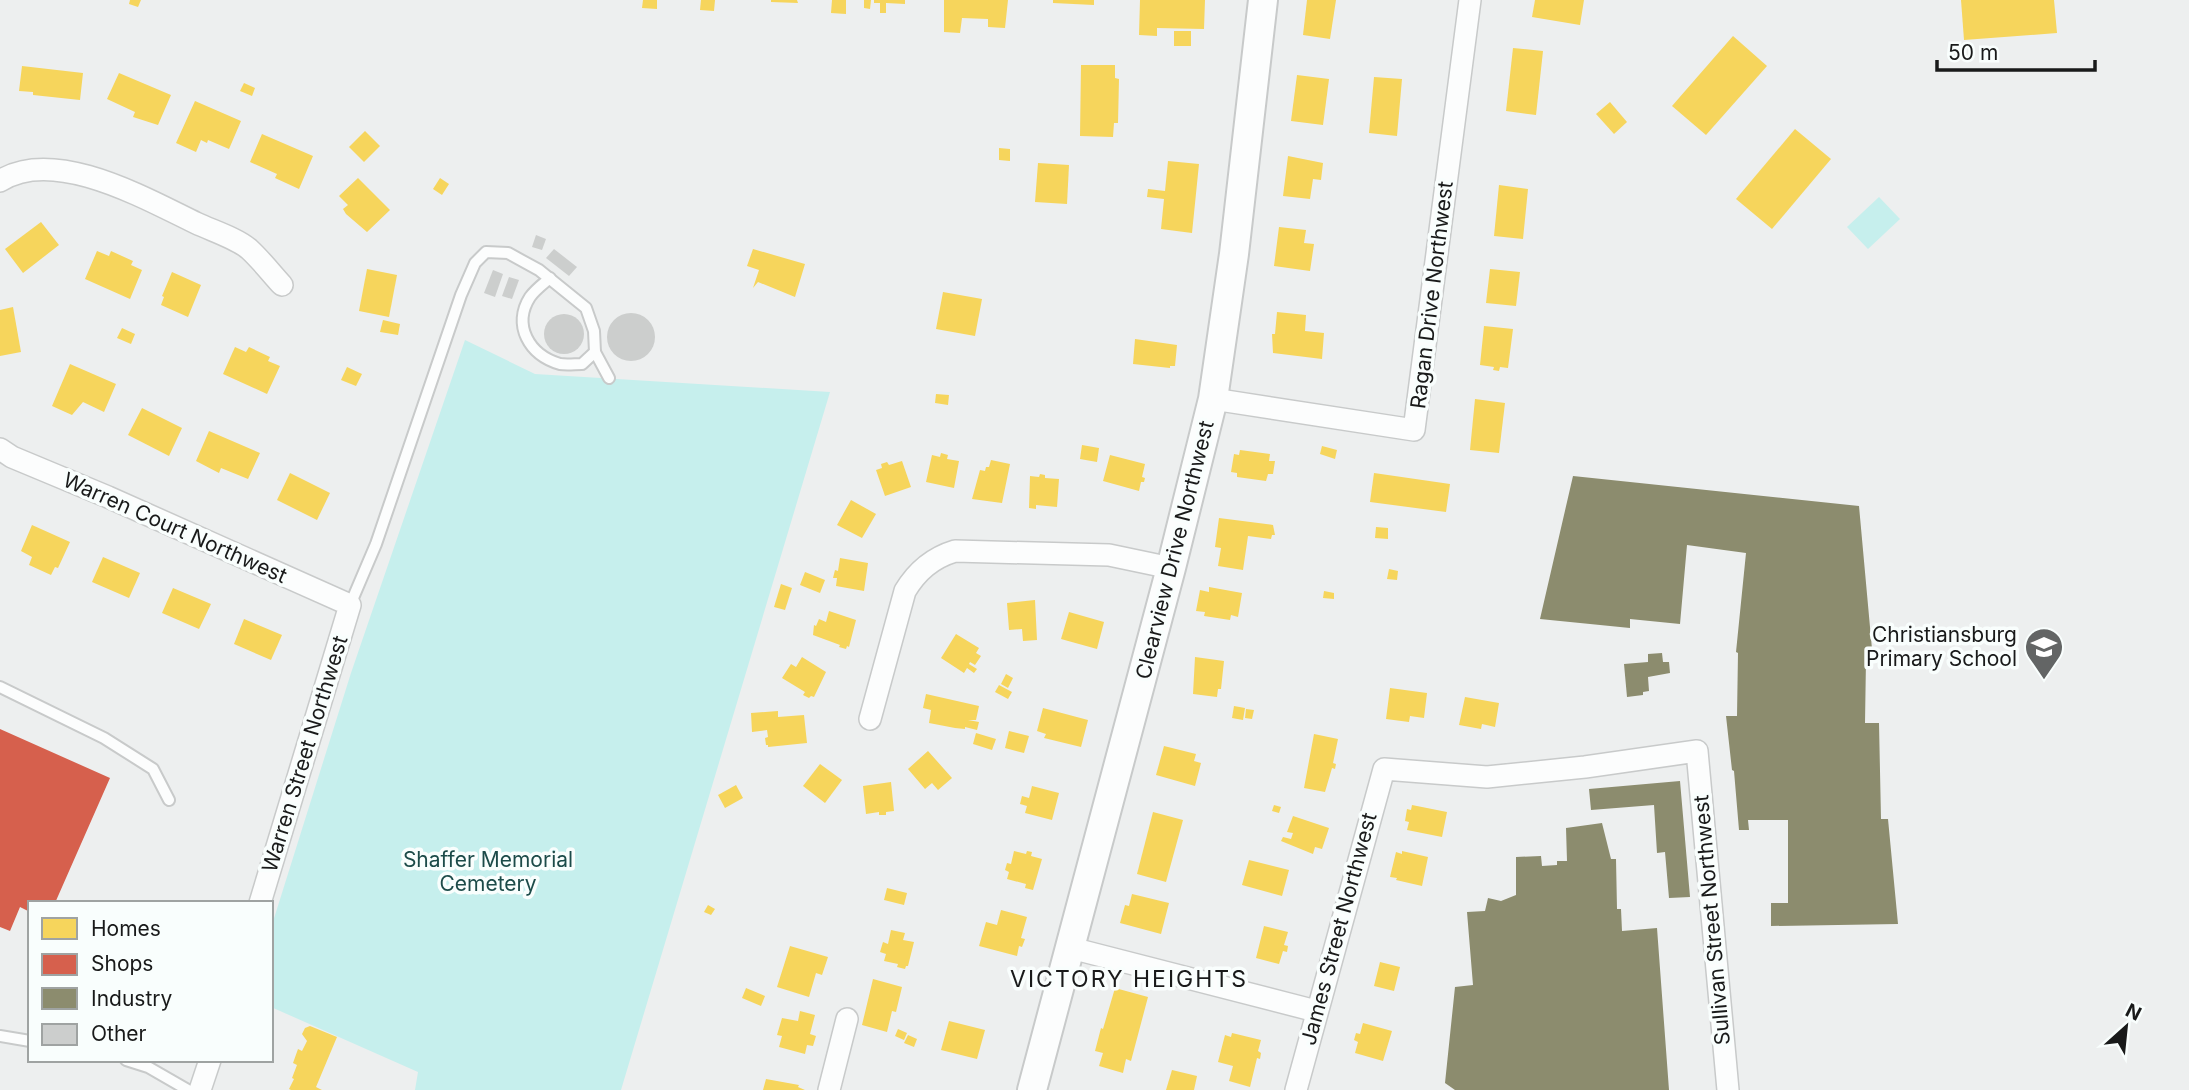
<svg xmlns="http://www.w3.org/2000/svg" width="2189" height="1090" viewBox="0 0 2189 1090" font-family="Inter,sans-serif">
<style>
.green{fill:#c6efed}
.homes{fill:#f6d55c}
.shops{fill:#d6604d}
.industry{fill:#8c8c6e}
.building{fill:#cccecd}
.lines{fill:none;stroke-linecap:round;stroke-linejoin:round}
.service-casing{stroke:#c8caca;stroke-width:14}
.minor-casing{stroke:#c8caca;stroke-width:24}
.tertiary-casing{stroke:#c8caca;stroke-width:32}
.service{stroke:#fcfdfd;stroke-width:10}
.minor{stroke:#fcfdfd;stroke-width:21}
.tertiary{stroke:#fcfdfd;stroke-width:28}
.labels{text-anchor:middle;stroke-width:7;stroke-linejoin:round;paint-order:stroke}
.street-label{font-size:21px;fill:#191a1a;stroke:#f9fefd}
.poi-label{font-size:21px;fill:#191a1a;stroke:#f9fefd;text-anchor:end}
.park-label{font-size:21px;fill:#1c4b49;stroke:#f9fefd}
.neighbourhood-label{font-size:23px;letter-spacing:2px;fill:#191a1a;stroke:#f9fefd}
</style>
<rect width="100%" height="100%" fill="#edefef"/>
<g class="green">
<polygon points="1879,197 1900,219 1868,249 1847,227"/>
<polygon points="465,340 535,374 830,392 621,1090 415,1090 418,1072 271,1007 271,928 351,673"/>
</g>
<g class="homes">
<polygon points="130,0 141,0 138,7 129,4"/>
<polygon points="643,0 657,0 657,9 642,8"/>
<polygon points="701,0 715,0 714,11 700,10"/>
<polygon points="771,0 797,0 798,3 771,2"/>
<polygon points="832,0 846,0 846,14 831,13"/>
<polygon points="864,0 871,0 870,9 864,8"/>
<polygon points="874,0 905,0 905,4 886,3 886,13 880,13 880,3 874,3"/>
<polygon points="944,0 1008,0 1005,28 988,27 988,19 962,18 960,33 944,32"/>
<polygon points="1053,0 1094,0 1094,5 1053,3"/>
<polygon points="1140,0 1205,0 1204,29 1157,28 1157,36 1139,35"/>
<polygon points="1307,0 1336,0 1330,39 1303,35"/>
<polygon points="1535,0 1584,0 1580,25 1532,17"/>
<polygon points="1961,0 2054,0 2057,33 1964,40"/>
<rect x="1174" y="31" width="17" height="15"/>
<polygon points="1733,36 1767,66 1706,135 1672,106"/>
<polygon points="1513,48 1543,51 1536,115 1506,111"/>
<polygon points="1081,65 1115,65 1115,78 1119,79 1118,123 1114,123 1113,137 1080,136"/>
<polygon points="22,66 83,73 80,100 33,95 33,92 19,91"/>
<polygon points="119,73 171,95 158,125 133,117 135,112 107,99"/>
<polygon points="1297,75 1329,79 1323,125 1291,121"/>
<polygon points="1374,77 1402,79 1397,136 1369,133"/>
<polygon points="244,83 255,88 252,96 240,91"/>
<polygon points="195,101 241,121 229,149 208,140 207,143 201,140 196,152 176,143"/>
<polygon points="1610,102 1627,122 1614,134 1596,114"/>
<polygon points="1795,129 1831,159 1772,229 1736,199"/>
<polygon points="365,131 380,146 364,162 349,147"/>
<polygon points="262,134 313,156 299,189 275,178 277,174 250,162"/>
<polygon points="999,148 1010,149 1010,161 999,160"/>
<polygon points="1288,156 1323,163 1321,180 1313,179 1310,199 1283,196"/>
<polygon points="1168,161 1199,164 1192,233 1161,229 1164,199 1147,197 1148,189 1165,191"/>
<polygon points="1038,163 1069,165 1067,204 1035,202"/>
<polygon points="358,178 390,210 367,232 346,214 343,209 348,205 339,196"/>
<polygon points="440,178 449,184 442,195 433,189"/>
<polygon points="1499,185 1528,189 1523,239 1494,236"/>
<polygon points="41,222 59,245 23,273 5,249"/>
<polygon points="1279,227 1306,230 1304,243 1314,244 1310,271 1274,266"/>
<polygon points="753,249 805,264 795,297 758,282 753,288 759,270 747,266"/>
<polygon points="97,251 109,256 111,251 133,261 131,265 142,270 130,299 85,279"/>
<polygon points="367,269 397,275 389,317 359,311"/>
<polygon points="1490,269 1520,272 1516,306 1486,303"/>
<polygon points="172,272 201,285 188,317 161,305 164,297 162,296"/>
<polygon points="943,292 982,299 975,336 936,329"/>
<polygon points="13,307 21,352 0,356 0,310"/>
<polygon points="1277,312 1306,315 1305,331 1324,333 1322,359 1273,353 1272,334 1275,334"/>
<polygon points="383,320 400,324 398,335 380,332"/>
<polygon points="1484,326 1513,329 1508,368 1500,367 1499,371 1493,370 1494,367 1480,365"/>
<polygon points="122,328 135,334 131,344 117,338"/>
<polygon points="1135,339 1177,345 1175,366 1170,366 1170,368 1133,364"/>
<polygon points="235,347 246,352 249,347 270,357 268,361 280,366 267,394 223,374"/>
<polygon points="70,364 116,384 104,412 83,402 72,415 52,406"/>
<polygon points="347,367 362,374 356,386 341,380"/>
<polygon points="936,394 949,395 948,405 935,403"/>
<polygon points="1475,399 1505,403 1499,453 1470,450"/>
<polygon points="142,408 182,428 169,456 128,435"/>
<polygon points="209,431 260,453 248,479 221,468 219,473 196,461"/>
<polygon points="1082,445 1099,448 1097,462 1080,459"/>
<polygon points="1322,446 1337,450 1335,459 1320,454"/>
<polygon points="1240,450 1270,454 1269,461 1275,461 1273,474 1268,474 1266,481 1237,477 1237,473 1231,472 1234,454 1239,455"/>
<polygon points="941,453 948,455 947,459 959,461 954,488 926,482 932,455 940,457"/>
<polygon points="1110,455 1145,464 1142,477 1145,478 1144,482 1141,482 1139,491 1103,481"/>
<polygon points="991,460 1010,464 1002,503 972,499 980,470 985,471 986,467 989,467"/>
<polygon points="902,461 911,487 885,496 876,470 882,468 881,464 887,462 889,465"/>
<polygon points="290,473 330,493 317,520 277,500"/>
<polygon points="1374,473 1450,484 1446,512 1370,502"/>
<polygon points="1040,474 1045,475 1045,478 1059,479 1057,507 1036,505 1036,509 1029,508 1030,476 1039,477"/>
<polygon points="851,500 876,514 862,538 837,525"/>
<polygon points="1219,518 1273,525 1275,535 1272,535 1271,539 1248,536 1243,570 1218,566 1221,548 1215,547"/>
<polygon points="32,525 70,542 58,568 55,567 51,575 29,565 32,557 21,551"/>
<polygon points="1376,527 1388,528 1388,539 1375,538"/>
<polygon points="103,557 140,573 129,598 92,582"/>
<polygon points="840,558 868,563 864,591 836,586 837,578 833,578 835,570 838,571"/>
<polygon points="1389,569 1398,571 1397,580 1387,579"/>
<polygon points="805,572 825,580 820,593 800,585"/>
<polygon points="781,584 792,588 785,610 774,607"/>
<polygon points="1209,587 1242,593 1238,617 1231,615 1230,620 1204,616 1205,612 1196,611 1200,590 1209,592"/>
<polygon points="173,588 211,604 199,629 162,613"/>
<polygon points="1324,591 1334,593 1334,599 1323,598"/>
<polygon points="1035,600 1037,640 1023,641 1022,629 1009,630 1007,603"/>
<polygon points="829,611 856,620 849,647 847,646 846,649 839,647 840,645 813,635 814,625 816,626 819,619 826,622"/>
<polygon points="1069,612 1104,622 1097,649 1061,639"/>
<polygon points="244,619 282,635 271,660 234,644"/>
<polygon points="956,634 979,648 976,653 981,656 975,665 970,662 969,664 977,669 974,673 967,668 964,673 941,658"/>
<polygon points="802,657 826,672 814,697 811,696 809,698 803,695 805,692 782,678 791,664 796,667"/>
<polygon points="1195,657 1224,661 1221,689 1218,689 1217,697 1193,694"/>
<polygon points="1006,674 1013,678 1008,688 1001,684"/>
<polygon points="999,685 1012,692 1008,699 995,692"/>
<polygon points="1390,688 1427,693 1424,718 1410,716 1409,722 1386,719"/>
<polygon points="926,694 979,706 976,720 968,720 979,722 977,730 965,727 965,729 955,728 929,723 931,710 923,708"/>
<polygon points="1465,697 1499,703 1495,727 1482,724 1481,729 1459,725"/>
<polygon points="1234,706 1245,708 1243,720 1232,718"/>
<polygon points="1043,708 1088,720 1081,747 1044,738 1046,734 1037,731"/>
<polygon points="1246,709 1254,710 1252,719 1245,718"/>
<polygon points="778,711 778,717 804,715 807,743 768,747 768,745 766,745 765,738 768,737 767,730 752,732 751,713"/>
<polygon points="1009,731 1029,736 1024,753 1005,748"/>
<polygon points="976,733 996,739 992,750 973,744"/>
<polygon points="1314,734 1338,739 1333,763 1336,764 1335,769 1332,768 1325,792 1304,788"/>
<polygon points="1164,746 1196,754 1194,761 1201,763 1195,786 1156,775"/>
<polygon points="928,751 952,778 938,790 932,783 925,789 908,769"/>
<polygon points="820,764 842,780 825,803 803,786"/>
<polygon points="891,782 894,811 886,812 886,815 879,815 879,812 866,814 863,786"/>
<polygon points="736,785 743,798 725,808 718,795"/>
<polygon points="1032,786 1059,793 1052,820 1025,813 1027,806 1020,804 1022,796 1029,798"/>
<polygon points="1274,805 1281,807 1279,813 1272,811"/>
<polygon points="1412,805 1447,812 1442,837 1407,830 1409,822 1405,821 1407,809 1411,810"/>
<polygon points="1153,812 1183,820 1166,882 1137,874"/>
<polygon points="1293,816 1329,828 1322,849 1315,847 1313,854 1281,841 1283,837 1291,839 1293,833 1287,832"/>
<polygon points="1014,851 1026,854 1027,851 1032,852 1031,856 1042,859 1033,890 1025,888 1026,884 1007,879 1009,872 1005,870 1007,863 1011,864"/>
<polygon points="1402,851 1428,857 1422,886 1396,880 1397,878 1390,877 1396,852 1402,854"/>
<polygon points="1249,860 1289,870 1282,896 1242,885"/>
<polygon points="887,888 907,893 904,905 884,900"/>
<polygon points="1132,894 1169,903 1161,934 1120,923 1125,905 1129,906"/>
<polygon points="708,905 715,909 711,915 704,912"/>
<polygon points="1001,910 1027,917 1021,938 1025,939 1022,947 1019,946 1017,956 979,946 986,922 997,925"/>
<polygon points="1264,926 1288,932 1284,945 1288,946 1287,952 1283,951 1279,964 1256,958"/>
<polygon points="891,930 905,933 903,940 914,942 908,966 906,966 905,969 897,967 898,964 884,961 886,954 880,952 883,942 888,944"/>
<polygon points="790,946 828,957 822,975 816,973 809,997 777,987"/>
<polygon points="1380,962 1400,967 1394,991 1374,986"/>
<polygon points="873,979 902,987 896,1012 892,1011 887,1032 862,1025"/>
<polygon points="746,988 765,996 761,1006 742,998"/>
<polygon points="1115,988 1148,997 1131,1061 1126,1059 1123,1073 1099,1066 1103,1053 1095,1051 1101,1028 1103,1029"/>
<polygon points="800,1011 815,1015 810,1034 816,1036 813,1046 807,1045 805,1054 779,1047 782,1036 777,1035 782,1018 798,1021"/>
<polygon points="949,1021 985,1030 977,1059 941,1050"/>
<polygon points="1363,1023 1392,1031 1383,1061 1355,1053 1358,1042 1354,1040 1356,1033 1360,1034"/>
<polygon points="310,1026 337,1037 316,1087 322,1090 291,1090 289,1089 294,1079 292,1078 297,1065 293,1063 298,1049 302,1051 307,1041 302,1034 305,1028"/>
<polygon points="898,1029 907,1033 904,1040 895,1036"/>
<polygon points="1232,1033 1261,1040 1258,1051 1261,1053 1260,1059 1257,1058 1250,1087 1229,1081 1233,1066 1218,1062 1225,1035 1231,1037"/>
<polygon points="908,1035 917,1039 914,1047 904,1043"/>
<polygon points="1172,1070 1197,1076 1194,1090 1166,1090"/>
<polygon points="766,1079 799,1085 798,1087 805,1090 763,1090"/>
</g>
<polygon class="shops" points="0,729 110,778 55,903 30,903 30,912 20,907 10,931 0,927"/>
<g class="industry">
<polygon points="1573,476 1859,506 1873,660 1866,659 1865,723 1879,723 1881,819 1888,819 1898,924 1771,926 1771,903 1788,903 1788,820 1748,820 1749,830 1739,830 1734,771 1732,770 1726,716 1737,716 1738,653 1736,652 1746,553 1687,545 1680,624 1630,619 1630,628 1540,619"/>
<polygon points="1662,653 1663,662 1669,662 1670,673 1648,677 1649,691 1643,692 1643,695 1627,697 1624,664 1648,662 1648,654"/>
<polygon points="1680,781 1690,897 1669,898 1665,852 1657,853 1654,805 1591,810 1589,789"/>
<polygon points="1602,823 1611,859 1616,859 1617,909 1621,909 1622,931 1657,928 1669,1090 1455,1090 1445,1083 1455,987 1473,985 1467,912 1485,911 1488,898 1501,901 1516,895 1516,857 1541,856 1542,866 1557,865 1557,861 1567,861 1566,828"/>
</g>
<g class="building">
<polygon points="536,235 546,239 542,250 532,247"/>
<polygon points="554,249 577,267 569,276 546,258"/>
<polygon points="493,270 503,274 495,297 484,293"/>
<polygon points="509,277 519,280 512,299 502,296"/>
<circle cx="631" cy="337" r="24"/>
<circle cx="564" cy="334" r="20"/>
</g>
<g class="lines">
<defs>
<g id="service">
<path d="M550,278C543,284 535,290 530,297C512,325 529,355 560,364C567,365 575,364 582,364L595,352"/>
<polyline points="350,605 376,544 461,295 475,263 486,252 508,253 539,270 586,308 594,331 595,352 609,378"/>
<polyline points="0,687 104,738 153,769 169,800"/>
<polyline points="0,1036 30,1041"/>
<polyline points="126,1060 148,1067 188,1090"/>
</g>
<g id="minor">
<path d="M0,181C54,146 146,199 196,223C213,231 236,238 249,249C261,260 271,273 282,285"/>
<polyline points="1213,399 1414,430 1470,0"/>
<polyline points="0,449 12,457 108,497 350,605 260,903"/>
<path d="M870,719L905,591C917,571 932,558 955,551L1109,555L1171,568"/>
<polyline points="1071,948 1316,1011"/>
<polyline points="200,1090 210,1060"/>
<polyline points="829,1090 847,1019"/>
<polyline points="1296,1090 1384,769 1487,777 1585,767 1697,751 1728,1090"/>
</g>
<polyline id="tertiary" points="1032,1090 1171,568 1213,399 1234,254 1263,0"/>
</defs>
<use href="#service" class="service-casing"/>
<use href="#minor" class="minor-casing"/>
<use href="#tertiary" class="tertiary-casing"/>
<use href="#service" class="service"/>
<use href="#minor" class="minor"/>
<use href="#tertiary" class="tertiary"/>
</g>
<defs>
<symbol id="school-pin" viewBox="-11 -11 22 30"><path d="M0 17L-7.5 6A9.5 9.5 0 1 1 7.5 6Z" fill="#636565" stroke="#f9fefd"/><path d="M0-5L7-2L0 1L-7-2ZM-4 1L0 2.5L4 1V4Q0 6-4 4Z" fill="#fff"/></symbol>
</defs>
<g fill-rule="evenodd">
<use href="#school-pin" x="2022" y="625" width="44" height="60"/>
</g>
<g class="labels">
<g class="street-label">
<text transform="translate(1432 295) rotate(-83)" y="7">Ragan Drive Northwest</text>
<text transform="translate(175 528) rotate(24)" y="7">Warren Court Northwest</text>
<text transform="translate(1175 550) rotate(-76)" y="7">Clearview Drive Northwest</text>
<text transform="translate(305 754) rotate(-73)" y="7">Warren Street Northwest</text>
<text transform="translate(1712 920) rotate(-95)" y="7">Sullivan Street Northwest</text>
<text transform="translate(1339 929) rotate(-75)" y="7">James Street Northwest</text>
</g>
<g class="poi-label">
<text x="2017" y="642">Christiansburg<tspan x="2017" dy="24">Primary School</tspan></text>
</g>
<g class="park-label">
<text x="488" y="867">Shaffer Memorial<tspan x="488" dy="24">Cemetery</tspan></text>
</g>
<g class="neighbourhood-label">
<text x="1129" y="987">VICTORY HEIGHTS</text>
</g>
</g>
<rect x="28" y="901" width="245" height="161" fill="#f9fefd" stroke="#9fa3a2" stroke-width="2"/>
<rect x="42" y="918" width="35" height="21" fill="#f6d55c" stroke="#9fa3a2" stroke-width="2"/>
<text x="91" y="936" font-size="21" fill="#191a1a">Homes</text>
<rect x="42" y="954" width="35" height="21" fill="#d6604d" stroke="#9fa3a2" stroke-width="2"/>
<text x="91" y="971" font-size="21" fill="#191a1a">Shops</text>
<rect x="42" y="988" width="35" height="21" fill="#8c8c6e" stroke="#9fa3a2" stroke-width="2"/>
<text x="91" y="1006" font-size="21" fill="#191a1a">Industry</text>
<rect x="42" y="1024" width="35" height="21" fill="#cccecd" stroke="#9fa3a2" stroke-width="2"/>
<text x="91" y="1041" font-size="21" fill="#191a1a">Other</text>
<g transform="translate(2126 1027) rotate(27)" stroke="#f9fefd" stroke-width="5" paint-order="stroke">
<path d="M0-5L12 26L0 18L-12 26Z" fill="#191a1a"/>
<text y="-10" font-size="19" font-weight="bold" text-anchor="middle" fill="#191a1a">N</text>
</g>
<path d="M1937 60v10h158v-10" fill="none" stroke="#191a1a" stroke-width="3.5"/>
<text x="1948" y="60" font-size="21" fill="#191a1a" stroke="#f9fefd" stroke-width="5" paint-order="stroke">50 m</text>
</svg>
